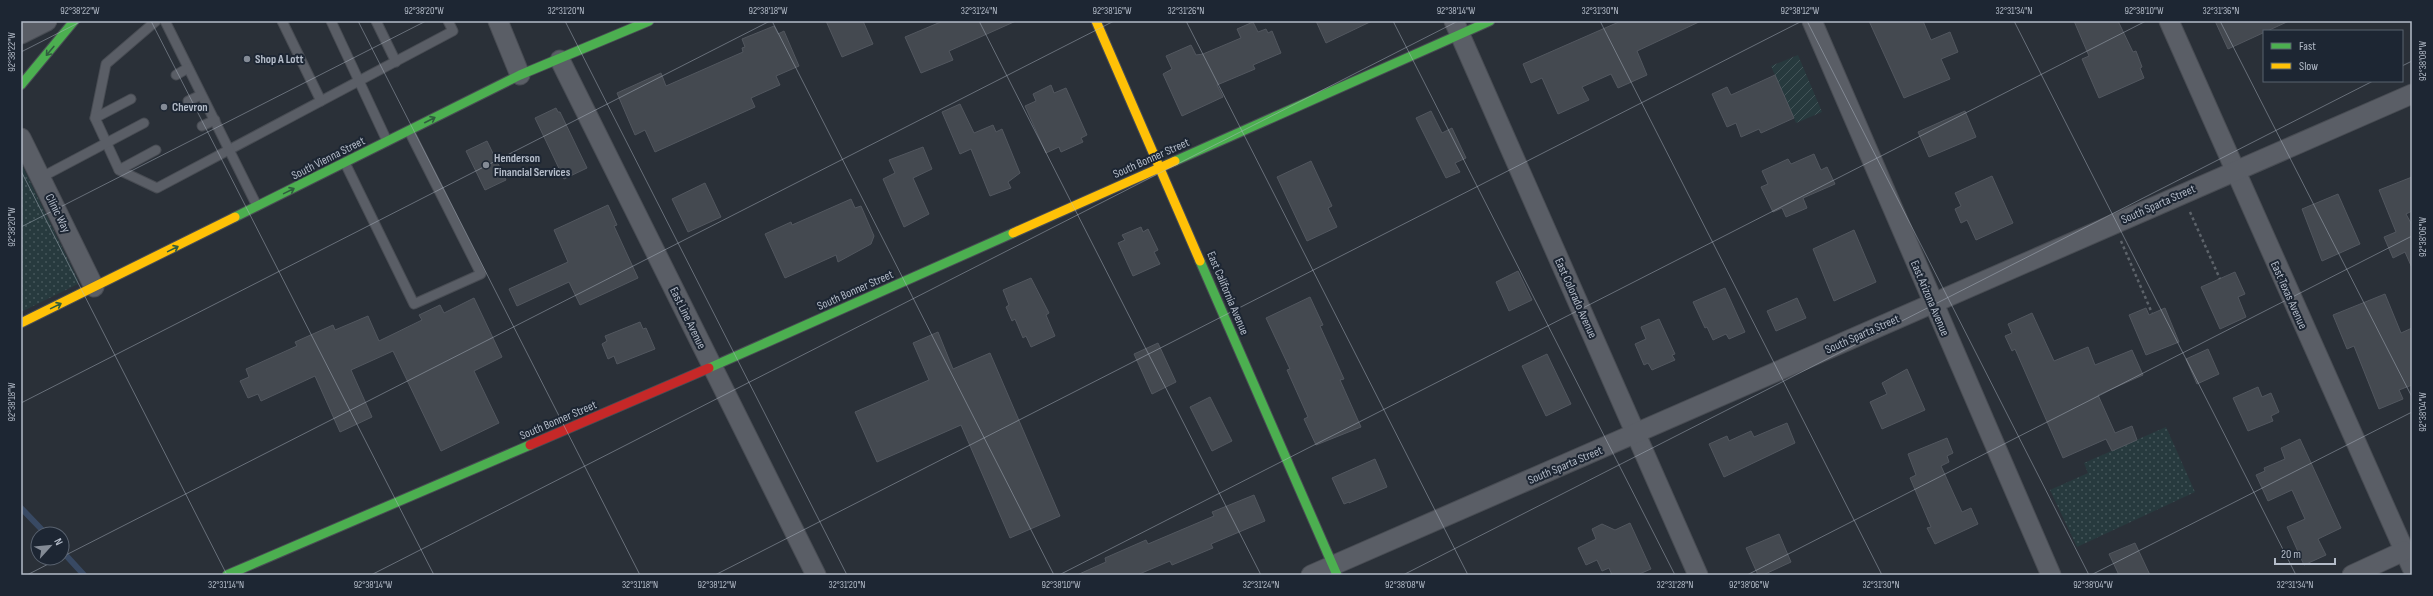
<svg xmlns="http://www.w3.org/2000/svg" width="2433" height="596" viewBox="0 0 2433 596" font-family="'Sofia Sans Condensed',sans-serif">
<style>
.grass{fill:url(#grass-dots)}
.garden{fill:url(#garden-furrows)}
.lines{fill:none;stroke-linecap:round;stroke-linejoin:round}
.stream{stroke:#384963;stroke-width:6}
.building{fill:#444950;stroke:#52575f}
.lane-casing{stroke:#484c53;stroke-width:11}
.street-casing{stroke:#484c53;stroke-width:21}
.fast-casing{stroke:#484c53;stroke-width:11}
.slow-casing{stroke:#484c53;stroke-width:11}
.jam-casing{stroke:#484c53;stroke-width:11}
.path{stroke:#5d636a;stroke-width:2.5;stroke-dasharray:3 3;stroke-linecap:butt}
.lane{stroke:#5a5e66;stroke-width:9}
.street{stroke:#5a5e66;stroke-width:19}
.fast{stroke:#4caf50;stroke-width:9}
.slow{stroke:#ffc107;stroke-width:9}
.jam{stroke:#c62828;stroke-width:9}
.oneway{stroke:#305d3f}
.ticks{fill:none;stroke:#b4bcc9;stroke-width:1;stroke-opacity:0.45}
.poi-dot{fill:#848b96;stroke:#1d2633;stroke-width:1.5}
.labels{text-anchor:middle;stroke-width:4;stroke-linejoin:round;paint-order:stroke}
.poi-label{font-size:12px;font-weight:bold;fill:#b4bcc9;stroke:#1d2633;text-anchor:start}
.street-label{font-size:12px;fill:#b4bcc9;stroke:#1d2633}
.neatline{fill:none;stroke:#b4bcc9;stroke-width:1.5}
.ticks-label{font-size:10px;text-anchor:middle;fill:#b4bcc9}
</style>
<defs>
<pattern id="grass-dots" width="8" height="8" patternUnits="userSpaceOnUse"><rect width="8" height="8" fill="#273a3e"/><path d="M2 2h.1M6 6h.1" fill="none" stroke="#445559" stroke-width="1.8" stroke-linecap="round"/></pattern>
<pattern id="garden-furrows" width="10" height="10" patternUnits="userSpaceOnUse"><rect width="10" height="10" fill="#273a3e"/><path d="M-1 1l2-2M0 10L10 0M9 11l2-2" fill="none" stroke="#445559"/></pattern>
</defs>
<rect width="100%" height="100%" fill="#2a3038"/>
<g class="grass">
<polygon points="21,163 78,280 78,284 21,312"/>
<polygon points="2166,427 2195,492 2077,547 2050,490 2088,473 2084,463"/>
</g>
<polygon class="garden" points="1798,55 1822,112 1796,123 1771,66"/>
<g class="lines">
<g class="stream">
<polyline points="21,508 46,534"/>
<polyline points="62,551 84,575"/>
</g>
</g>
<g class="building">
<polygon points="826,21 863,21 873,44 842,57"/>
<polygon points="943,21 1016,21 949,51 953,60 921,73 905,37"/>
<polygon points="1316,21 1372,21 1326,43"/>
<polygon points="1621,21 1701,21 1637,51 1647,75 1618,88 1611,74 1582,87 1589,100 1558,114 1542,78 1531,83 1523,64"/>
<polygon points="1869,21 1923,21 1931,40 1950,32 1958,52 1941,59 1950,79 1904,98"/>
<polygon points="2074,21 2118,21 2133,52 2136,51 2142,67 2140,68 2144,78 2099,98 2082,59 2089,56"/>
<polygon points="2215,21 2289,21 2228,49"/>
<polygon points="1253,22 1258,32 1266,29 1268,33 1272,31 1281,53 1253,65 1255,69 1217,85 1223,97 1182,116 1163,74 1172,69 1166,56 1191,45 1196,55 1203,54 1241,38 1237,29"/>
<polygon points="774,26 778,34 784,31 799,66 776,76 780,85 751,98 755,107 655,152 645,130 635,135 617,93 661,73 666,86 743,52 742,48 745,47 742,39"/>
<polygon points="1775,75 1794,118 1761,133 1759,129 1741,137 1736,123 1727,127 1712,94 1727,87 1731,95"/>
<polygon points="1051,85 1054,93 1066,88 1087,135 1081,138 1083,142 1061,152 1059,147 1046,153 1025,106 1036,101 1033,94"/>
<polygon points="960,104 974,133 993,125 996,132 1002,129 1020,173 1008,182 1011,188 990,196 971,149 960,154 942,112"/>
<polygon points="556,108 558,112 560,112 587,168 564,179 535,118"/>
<polygon points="1431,111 1442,133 1452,128 1466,158 1455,163 1460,172 1446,178 1416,118"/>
<polygon points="1965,111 1976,137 1929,157 1918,132"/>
<polygon points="487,141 506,180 485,190 466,151"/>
<polygon points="923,147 932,169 913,178 929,214 904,227 883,179 895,173 889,160"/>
<polygon points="1814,154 1821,170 1827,167 1835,184 1803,198 1807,208 1786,217 1782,208 1773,212 1761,187 1768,184 1762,171 1788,159 1791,164"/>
<polygon points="1311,161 1332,206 1328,208 1337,227 1307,241 1277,177"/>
<polygon points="1992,176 2013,223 1976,240 1967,220 1961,223 1955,209 1961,206 1955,193"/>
<polygon points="2412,177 2412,211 2406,214 2412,225 2412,268 2405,252 2393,258 2384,237 2396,232 2379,190"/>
<polygon points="705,183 721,217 688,232 672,199"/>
<polygon points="2338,194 2360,244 2322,261 2302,209"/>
<polygon points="851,199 855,208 861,206 874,236 871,244 838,262 836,255 785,278 765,234 791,222 792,225"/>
<polygon points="608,205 617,225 614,226 638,278 580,305 569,282 517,306 509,289 568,262 554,230"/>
<polygon points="1141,227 1143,232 1148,229 1158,250 1154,252 1160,264 1133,276 1118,243 1125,240 1122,235"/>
<polygon points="1854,230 1876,282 1834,301 1813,249"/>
<polygon points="1518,271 1532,300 1509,311 1496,282"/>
<polygon points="2235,272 2245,294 2238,297 2246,317 2220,329 2201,287"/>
<polygon points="1031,278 1049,313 1046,315 1055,336 1031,347 1026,336 1023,338 1015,319 1012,321 1006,307 1009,305 1003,290"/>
<polygon points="1725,288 1745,332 1729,339 1726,334 1713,340 1707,327 1705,328 1693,302"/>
<polygon points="2385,294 2401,333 2412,328 2412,385 2399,390 2403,399 2379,409 2354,346 2347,349 2333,315"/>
<polygon points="1310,297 1323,325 1320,326 1344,379 1340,380 1361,427 1316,445 1304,419 1308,417 1287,370 1290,369 1266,318"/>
<polygon points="474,298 502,357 474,371 499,423 441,451 393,351 351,370 372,417 340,432 315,376 261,401 258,394 248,398 240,381 249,377 246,369 297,346 295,342 333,325 335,330 368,316 379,341 422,320 419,315 440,305 444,313"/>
<polygon points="1797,298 1806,318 1776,331 1767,311"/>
<polygon points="2146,308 2149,315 2165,308 2179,342 2146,355 2129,315"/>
<polygon points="2032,313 2054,361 2088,347 2095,365 2132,350 2143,375 2098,395 2115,433 2132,426 2137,440 2112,451 2106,439 2063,458 2015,349 2012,351 2005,336 2012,333 2008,324"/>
<polygon points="1659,319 1675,354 1672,355 1675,360 1652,370 1648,363 1644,365 1635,344 1646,339 1641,327"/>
<polygon points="640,322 643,329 646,328 655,349 617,364 614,356 608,359 602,344 607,341 605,336"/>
<polygon points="938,332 953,369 990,353 1060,516 1010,538 961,425 877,462 855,412 929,380 913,343"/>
<polygon points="1158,343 1176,382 1152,394 1134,354"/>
<polygon points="2208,349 2219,374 2197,384 2186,359"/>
<polygon points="1547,354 1571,404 1546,416 1522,366"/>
<polygon points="1907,369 1925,410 1882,429 1870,402 1887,394 1882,383"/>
<polygon points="2258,387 2262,397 2271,393 2279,412 2271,416 2273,421 2248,431 2233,398"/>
<polygon points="1210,397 1232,441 1212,451 1190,407"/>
<polygon points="1787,423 1795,443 1724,477 1709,444 1727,436 1729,441 1751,431 1754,437"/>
<polygon points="1947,438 1953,453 1947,456 1949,462 1941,466 1962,512 1971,508 1978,524 1935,544 1927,528 1931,527 1910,478 1916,475 1908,454"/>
<polygon points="2300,439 2341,528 2318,539 2326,555 2304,565 2287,527 2305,519 2292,490 2268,501 2256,475 2265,471 2264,468 2285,459 2281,448"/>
<polygon points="1375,459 1387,487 1349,503 1349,502 1344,504 1332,478"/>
<polygon points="1254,495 1265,521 1211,544 1213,548 1172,565 1170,561 1137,575 1077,575 1106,562 1105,558 1146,540 1148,544 1214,516 1212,512"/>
<polygon points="1630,523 1651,569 1637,575 1612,575 1609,568 1602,571 1597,560 1586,565 1578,548 1596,539 1592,529 1602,524 1615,530"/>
<polygon points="1779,534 1791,562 1763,575 1758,575 1746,548"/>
<polygon points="2135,543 2150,575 2119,575 2109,554"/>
</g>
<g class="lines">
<defs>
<g id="lane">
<polyline points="156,21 106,64 95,118 119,170 157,188 453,31 448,21"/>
<polyline points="165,21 257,206"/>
<polyline points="282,21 321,101"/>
<polyline points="331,21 387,141"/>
<polyline points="376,21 396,62"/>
<polyline points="176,75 188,68"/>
<polyline points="188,101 201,95"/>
<polyline points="95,118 131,99"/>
<polyline points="202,126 215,120"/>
<polyline points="345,163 414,304 481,274 409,131"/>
<polyline points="119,170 156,150"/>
<polyline points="40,178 144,123"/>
</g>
<g id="street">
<polyline points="498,21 520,75"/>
<polyline points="1454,21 1698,575"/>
<polyline points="1812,21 2051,575"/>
<polyline points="2169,21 2412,568"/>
<polyline points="21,34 47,21"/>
<polyline points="560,60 816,575"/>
<polyline points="21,138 94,287"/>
<polyline points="1311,575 2412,94"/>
<polyline points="2352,575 2404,551"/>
</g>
<g id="fast">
<polyline points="21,85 74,21"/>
<polyline points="1175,161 1490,21"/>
<polyline points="235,217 520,75 649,21"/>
<polyline points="1200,261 1337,575"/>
<polyline points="709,368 1013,233"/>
<polyline points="227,575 530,445"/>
</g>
<g id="slow">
<polyline points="1096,21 1200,261"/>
<polyline points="1013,233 1175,161"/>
<polyline points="21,323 235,217"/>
</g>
<polyline id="jam" points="530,445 709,368"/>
</defs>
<use href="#lane" class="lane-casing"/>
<use href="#street" class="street-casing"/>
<use href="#fast" class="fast-casing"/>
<use href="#slow" class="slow-casing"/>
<use href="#jam" class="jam-casing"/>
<g class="path">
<polyline points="2190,212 2220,279"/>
<polyline points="2121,241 2152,313"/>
</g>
<use href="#lane" class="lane"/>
<use href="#street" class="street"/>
<use href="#fast" class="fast"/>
<use href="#slow" class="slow"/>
<use href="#jam" class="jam"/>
</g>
<defs><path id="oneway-shaft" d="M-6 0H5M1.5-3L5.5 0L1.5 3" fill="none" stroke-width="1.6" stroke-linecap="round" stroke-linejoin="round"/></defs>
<g class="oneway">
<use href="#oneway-shaft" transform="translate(50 51) rotate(130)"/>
<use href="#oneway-shaft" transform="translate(430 120) rotate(-27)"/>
<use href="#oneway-shaft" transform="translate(289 191) rotate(-26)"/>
<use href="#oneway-shaft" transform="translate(173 249) rotate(-26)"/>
<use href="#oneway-shaft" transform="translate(56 306) rotate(-26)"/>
</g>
<path class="ticks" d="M151,21L434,575M358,21L640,575M565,21L847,575M772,21L1054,575M979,21L1261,575M1186,21L1468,575M1393,21L1675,575M1600,21L1882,575M1807,21L2089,575M2014,21L2296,575M2220,21L2412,397M21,52L82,21M2402,66L2412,61M21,171L227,575M21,227L426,21M21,403L770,21M62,557L1114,21M27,575L60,558M371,575L1458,21M715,575L1802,21M1059,575L2146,21M1403,575L2373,81M1747,575L2412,236M2091,575L2412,412"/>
<g class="poi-dot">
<circle cx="247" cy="59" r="4"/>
<circle cx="164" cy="107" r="4"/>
<circle cx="486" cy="165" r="4"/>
</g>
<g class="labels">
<g class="poi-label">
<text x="255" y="63">Shop A Lott</text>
<text x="172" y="111">Chevron</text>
<text x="494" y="162">Henderson<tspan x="494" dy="14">Financial Services</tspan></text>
</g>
<g class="street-label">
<text transform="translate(328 158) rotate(-27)" y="4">South Vienna Street</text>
<text transform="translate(1151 158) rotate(-24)" y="4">South Bonner Street</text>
<text transform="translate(2158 204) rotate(-24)" y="4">South Sparta Street</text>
<text transform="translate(58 213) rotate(64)" y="4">Clinic Way</text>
<text transform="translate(855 290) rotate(-24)" y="4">South Bonner Street</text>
<text transform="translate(1228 293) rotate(67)" y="4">East California Avenue</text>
<text transform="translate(2289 295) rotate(66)" y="4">East Texas Avenue</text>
<text transform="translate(1576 298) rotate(66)" y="4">East Colorado Avenue</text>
<text transform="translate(1930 298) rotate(67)" y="4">East Arizona Avenue</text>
<text transform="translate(688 318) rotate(64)" y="4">East Line Avenue</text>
<text transform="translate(1862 334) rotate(-24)" y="4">South Sparta Street</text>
<text transform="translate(558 420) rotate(-23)" y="4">South Bonner Street</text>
<text transform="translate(1565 465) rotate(-23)" y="4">South Sparta Street</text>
</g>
</g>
<rect width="2433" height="596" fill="none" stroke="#1d2633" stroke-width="44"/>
<rect x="2263" y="30" width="140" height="52" fill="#1d2633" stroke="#59626f"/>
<rect x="2271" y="43" width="20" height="6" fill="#4caf50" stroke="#59626f"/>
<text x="2299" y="50" font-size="12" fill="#b4bcc9">Fast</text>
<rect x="2271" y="63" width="20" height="6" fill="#ffc107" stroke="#59626f"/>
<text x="2299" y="70" font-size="12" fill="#b4bcc9">Slow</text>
<g transform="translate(50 546) rotate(63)"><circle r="19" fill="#1d2633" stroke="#59626f"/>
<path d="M0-3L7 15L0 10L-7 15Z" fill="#848b96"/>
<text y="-6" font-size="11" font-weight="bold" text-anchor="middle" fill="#b4bcc9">N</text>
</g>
<path d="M2275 558v6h60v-6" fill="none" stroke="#b4bcc9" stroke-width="2"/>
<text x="2281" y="558" font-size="12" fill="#b4bcc9" stroke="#1d2633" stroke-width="3" paint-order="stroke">20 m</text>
<rect x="22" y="22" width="2389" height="552" class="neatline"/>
<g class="ticks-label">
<text x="80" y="14">92°38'22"W</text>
<text x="424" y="14">92°38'20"W</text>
<text x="566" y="14">32°31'20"N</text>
<text x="768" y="14">92°38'18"W</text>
<text x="979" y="14">32°31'24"N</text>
<text x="1112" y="14">92°38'16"W</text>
<text x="1186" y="14">32°31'26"N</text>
<text x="1456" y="14">92°38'14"W</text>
<text x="1600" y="14">32°31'30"N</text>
<text x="1800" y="14">92°38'12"W</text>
<text x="2014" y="14">32°31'34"N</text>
<text x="2144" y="14">92°38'10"W</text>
<text x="2221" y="14">32°31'36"N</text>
<text transform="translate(11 52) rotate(-90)" y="4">92°38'22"W</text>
<text transform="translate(2422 61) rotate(-90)" y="4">92°38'08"W</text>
<text transform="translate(11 227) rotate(-90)" y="4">92°38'20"W</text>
<text transform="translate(2422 237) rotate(-90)" y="4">92°38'06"W</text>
<text transform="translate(11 402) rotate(-90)" y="4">92°38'18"W</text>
<text transform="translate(2422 412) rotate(-90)" y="4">92°38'04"W</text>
<text x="226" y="588">32°31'14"N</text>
<text x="373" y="588">92°38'14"W</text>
<text x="640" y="588">32°31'18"N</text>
<text x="717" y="588">92°38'12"W</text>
<text x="847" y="588">32°31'20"N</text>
<text x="1061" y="588">92°38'10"W</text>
<text x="1261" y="588">32°31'24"N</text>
<text x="1405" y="588">92°38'08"W</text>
<text x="1675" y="588">32°31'28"N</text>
<text x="1749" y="588">92°38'06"W</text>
<text x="1881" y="588">32°31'30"N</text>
<text x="2093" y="588">92°38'04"W</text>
<text x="2295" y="588">32°31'34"N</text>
</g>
</svg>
